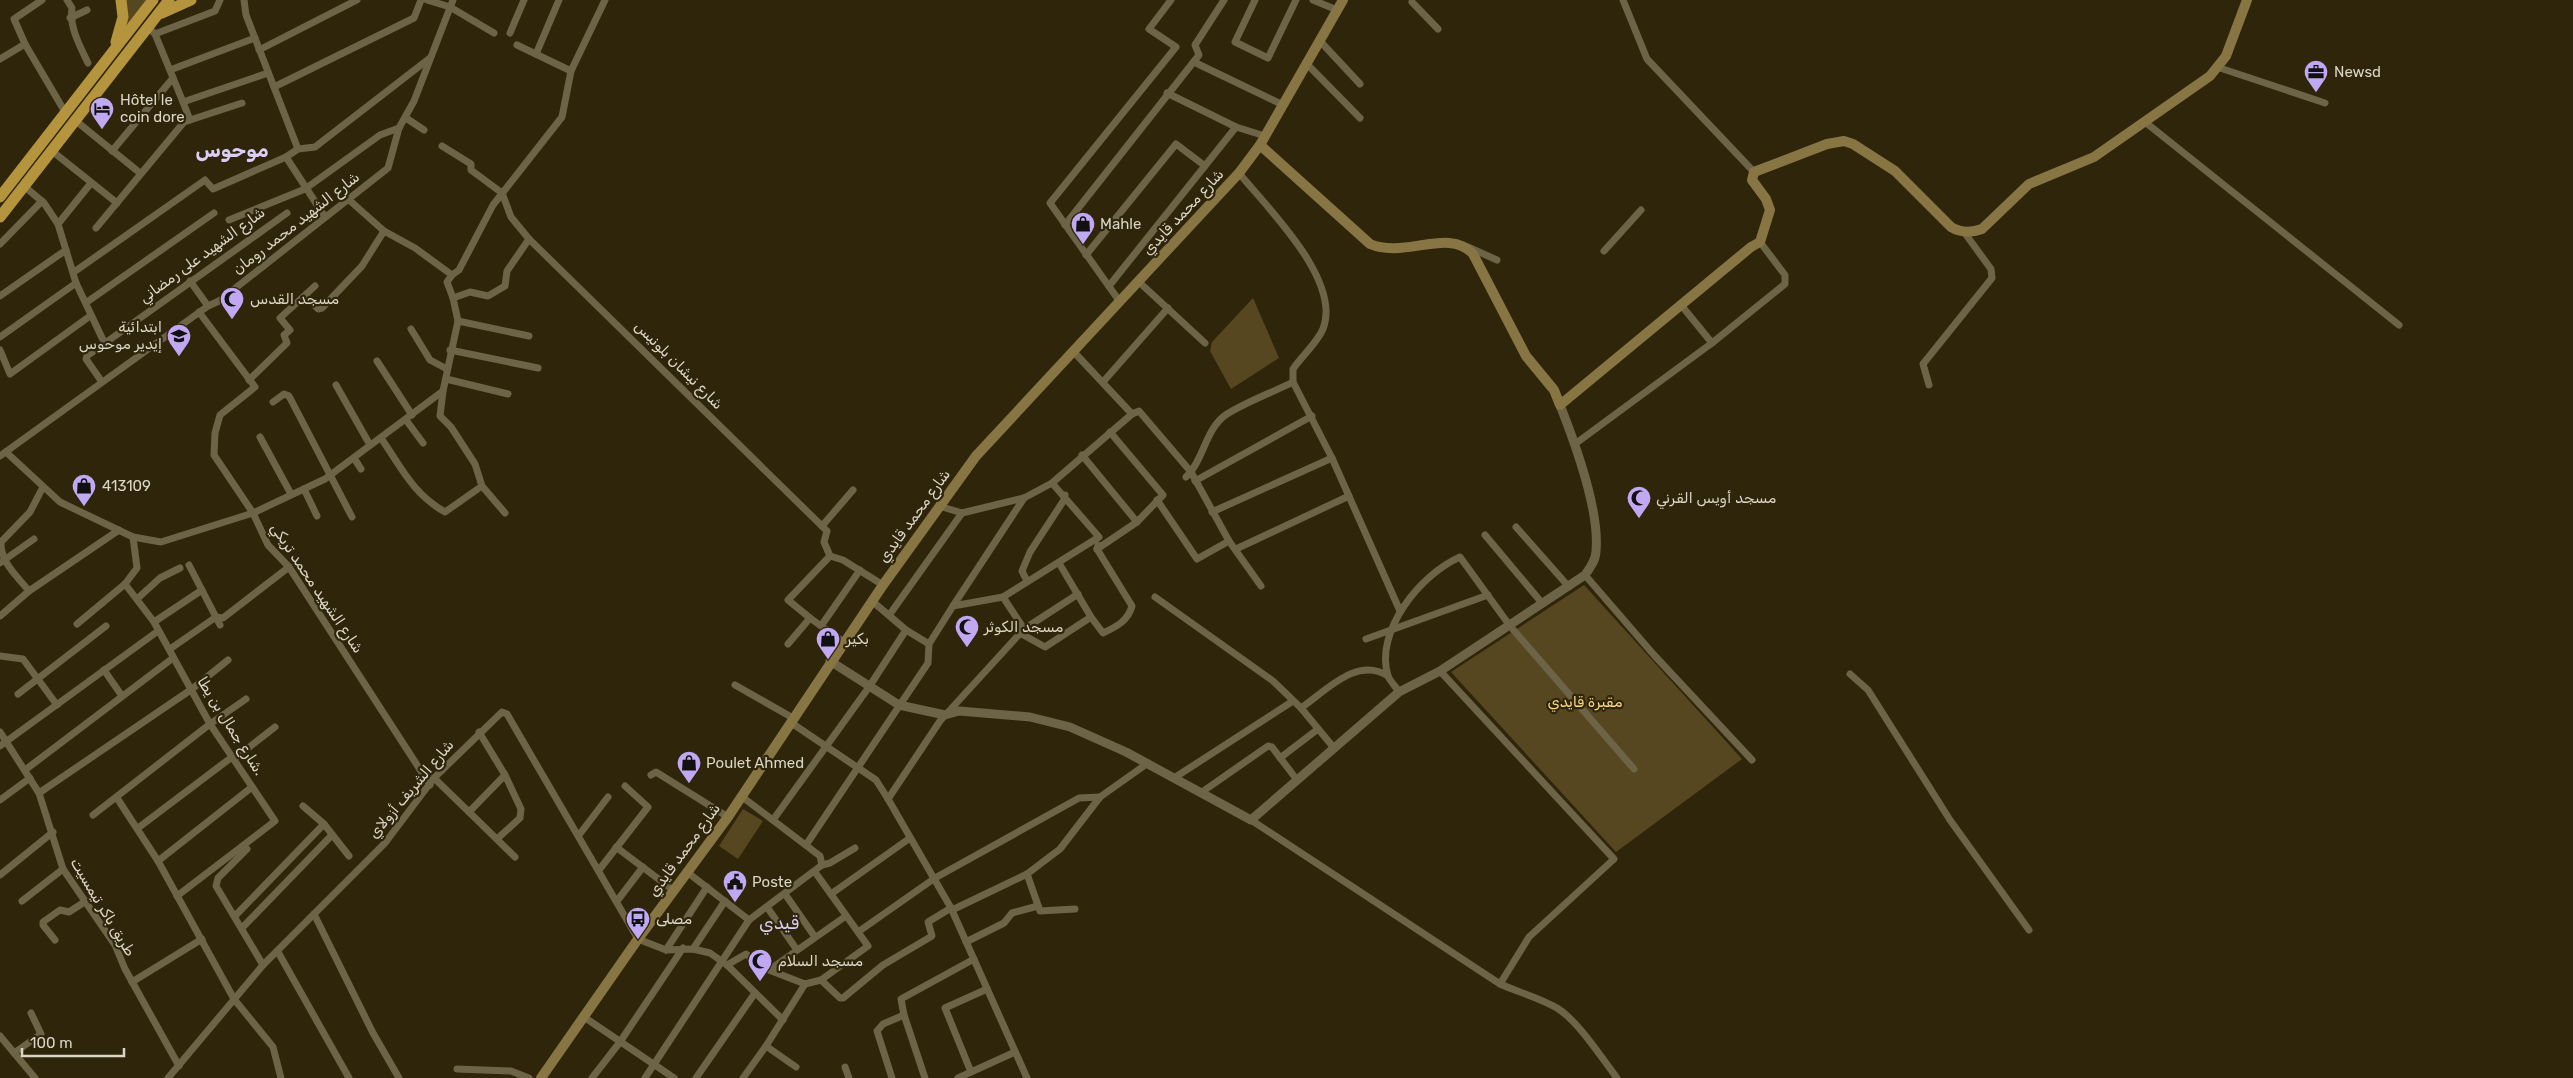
<svg xmlns="http://www.w3.org/2000/svg" width="2573" height="1078" viewBox="0 0 2573 1078" font-family="Rubik,'Noto Sans Arabic',sans-serif">
<style>
.green{fill:#564720}
.lines{fill:none;stroke-linecap:round;stroke-linejoin:round}
.minor{stroke:#6d6347;stroke-width:7}
.tertiary{stroke:#6d6347;stroke-width:9}
.secondary{stroke:#877643;stroke-width:10}
.trunk{stroke:#b4943c;stroke-width:11}
.labels{text-anchor:middle;stroke-width:4.5;stroke-linejoin:round;paint-order:stroke}
.poi-label{font-size:15px;fill:#dbd5c6;stroke:#2f250b;text-anchor:start}
.street-label{font-size:15px;fill:#dbd5c6;stroke:#2f250b}
.park-label{font-size:15px;fill:#fad87d;stroke:#2f250b}
.quarter-label{font-size:18px;fill:#dacdf8;stroke:#2f250b}
.district-label{font-size:20px;font-weight:bold;fill:#dacdf8;stroke:#2f250b}
</style>
<rect width="100%" height="100%" fill="#2f250b"/>
<g class="green">
<polygon points="126,0 147,0 124,30"/>
<polygon points="1253,298 1279,358 1231,389 1210,351 1212,342"/>
<polygon points="1584,585 1742,759 1616,852 1451,672"/>
<polygon points="743,809 763,821 738,859 719,846"/>
</g>
<g class="lines">
<g class="minor">
<polyline points="42,0 14,19 25,44 65,112"/>
<path d="M67,0L72,8C69,27 80,46 88,63"/>
<polyline points="244,0 246,15 298,149"/>
<polyline points="427,0 450,7 494,33"/>
<polyline points="1255,0 1235,42 1268,58 1296,0"/>
<polyline points="1313,0 1337,10"/>
<polyline points="1623,0 1647,59 1754,172"/>
<polyline points="1412,2 1438,29"/>
<polyline points="70,18 87,10"/>
<polyline points="148,27 155,34 183,102"/>
<polyline points="510,33 524,0"/>
<polyline points="155,34 215,11 220,0"/>
<polyline points="1320,41 1360,84"/>
<polyline points="517,45 571,71"/>
<polyline points="259,50 357,0"/>
<polyline points="536,54 559,0"/>
<polyline points="0,59 25,44"/>
<polyline points="1195,61 1198,64 1283,105"/>
<polyline points="1307,64 1360,118"/>
<polyline points="2217,67 2325,103"/>
<polyline points="170,70 255,38"/>
<polyline points="274,87 414,18 421,0"/>
<polyline points="1167,93 1236,127 1265,136"/>
<polyline points="406,118 424,130"/>
<polyline points="190,120 183,102 268,73"/>
<polyline points="76,121 140,173"/>
<polyline points="2145,122 2399,325"/>
<polyline points="442,146 471,164 471,170 502,193 511,217 529,239 827,531 824,542 830,556"/>
<polyline points="52,151 117,203"/>
<polyline points="112,151 173,78"/>
<polyline points="286,157 325,217"/>
<path d="M1239,173C1268,209 1342,280 1323,329C1317,343 1301,357 1293,369V382L1332,458L1400,611"/>
<polyline points="24,186 44,203 58,224 76,283 104,342"/>
<polyline points="229,220 305,189 380,135 399,128"/>
<polyline points="58,224 91,183"/>
<polyline points="1065,225 1199,55 1195,45 1224,0"/>
<polyline points="96,228 184,122 242,103"/>
<polyline points="0,244 42,201"/>
<polyline points="1468,247 1497,260"/>
<polyline points="1604,251 1641,210"/>
<polyline points="1086,255 1176,144 1205,166"/>
<polyline points="74,272 205,180 213,189 286,157 298,149 315,147 430,58"/>
<polyline points="452,275 459,270 493,205 562,117 571,71 605,0"/>
<polyline points="190,281 208,306"/>
<polyline points="1139,282 1205,343"/>
<polyline points="1109,286 1236,127"/>
<polyline points="0,296 66,250"/>
<polyline points="306,296 318,309 322,308 362,266 384,231"/>
<polyline points="453,298 470,292 488,296 505,286 507,271 529,239"/>
<polyline points="87,302 214,213"/>
<polyline points="1120,302 1050,203 1176,47 1149,29 1171,0"/>
<polyline points="1681,305 1712,343"/>
<polyline points="199,312 255,387 220,415 215,433 214,455 253,513 268,545 289,567 430,785"/>
<polyline points="458,321 529,336"/>
<polyline points="411,329 430,360 447,369"/>
<polyline points="0,337 76,283"/>
<polyline points="0,350 10,374 90,316"/>
<polyline points="450,350 538,368"/>
<polyline points="1073,351 1132,414"/>
<polyline points="377,361 412,415"/>
<polyline points="446,379 508,394"/>
<polyline points="249,380 287,343 284,335 290,330 280,318 315,286"/>
<polyline points="102,382 86,359 87,356 287,213"/>
<polyline points="1103,382 1168,308"/>
<polyline points="336,385 370,445"/>
<polyline points="1929,385 1923,364 1992,278 1991,269 1964,232"/>
<polyline points="443,391 440,416 451,427 475,464 482,486 505,513"/>
<polyline points="273,402 284,394 289,396 352,517"/>
<polyline points="406,420 423,443"/>
<polyline points="260,437 291,494"/>
<path d="M381,438C401,467 413,494 445,512L482,486"/>
<polyline points="1575,444 1712,343 1785,284 1785,275 1760,242"/>
<polyline points="6,452 60,502 133,537 161,542 253,513 325,479 443,391 458,321 453,298 447,282 452,275 415,248 384,231 348,199"/>
<polyline points="1082,455 1137,522 1163,495 1110,432"/>
<polyline points="0,456 208,306 219,301 388,168 399,128 414,101 453,0"/>
<polyline points="354,458 361,469"/>
<path d="M1186,477C1203,461 1205,432 1223,417C1236,406 1276,391 1293,382"/>
<polyline points="1195,481 1312,416"/>
<polyline points="304,489 317,516"/>
<polyline points="1157,500 1197,559 1229,541"/>
<polyline points="939,506 962,513 1024,498 1052,483"/>
<polyline points="1212,512 1332,458"/>
<polyline points="822,526 853,490"/>
<polyline points="1516,527 1569,587"/>
<polyline points="1485,535 1542,603"/>
<polyline points="133,537 137,568 125,584 154,622 210,724 275,821 177,896"/>
<polyline points="1098,545 1097,549 1137,522"/>
<polyline points="1236,549 1349,496"/>
<polyline points="0,563 34,539"/>
<polyline points="189,565 220,625"/>
<polyline points="1585,575 1654,655 1752,760"/>
<polyline points="1027,581 1022,571 1030,552 1064,500 1065,495"/>
<path d="M29,591C17,576 0,562 1,542L30,512L43,487"/>
<polyline points="1155,597 1273,681 1301,708 1334,748"/>
<polyline points="137,599 160,578 180,568"/>
<polyline points="872,601 906,630 929,644 953,606 1003,597"/>
<polyline points="953,606 1024,498"/>
<polyline points="890,614 962,513"/>
<polyline points="0,616 29,591 119,530"/>
<path d="M1091,617L1103,633C1116,627 1128,621 1132,606L1097,549"/>
<polyline points="810,618 788,600 830,556 843,560 883,585"/>
<polyline points="154,622 202,590"/>
<polyline points="77,624 125,584"/>
<polyline points="1024,629 1078,594"/>
<polyline points="1020,633 1045,647 1091,617 1059,563"/>
<polyline points="1366,639 1488,595"/>
<polyline points="844,642 821,626 860,570"/>
<polyline points="788,644 810,618 821,626"/>
<polyline points="170,649 216,617 223,618 289,567"/>
<polyline points="0,656 23,659 57,705"/>
<polyline points="104,670 122,696"/>
<polyline points="1850,674 1868,690 1950,820 2029,930"/>
<polyline points="735,685 793,718"/>
<path d="M1399,692C1396,687 1390,681 1388,676C1374,631 1421,574 1460,557L1510,626L1634,769"/>
<polyline points="18,694 106,626"/>
<path d="M1301,708C1327,690 1357,656 1388,676"/>
<polyline points="790,722 876,780 888,799 951,908 1027,1078"/>
<polyline points="0,732 39,793 63,869 115,945 125,969 179,1066"/>
<polyline points="479,732 505,775 469,812 515,857"/>
<polyline points="0,746 158,631"/>
<polyline points="1280,758 1318,729"/>
<polyline points="234,759 275,727"/>
<polyline points="25,770 173,658"/>
<polyline points="651,775 656,772 728,817"/>
<polyline points="434,778 469,812"/>
<polyline points="1174,778 1293,701"/>
<polyline points="1202,792 1268,746 1272,747 1297,780"/>
<polyline points="39,793 192,689 228,660"/>
<polyline points="117,798 158,861 234,999 273,1047 281,1078"/>
<polyline points="888,799 940,721 1024,629 1003,597 1099,537 1052,483 1132,414 1139,411 1191,472 1229,541 1261,586"/>
<polyline points="0,800 30,778"/>
<polyline points="303,806 324,824 349,856"/>
<polyline points="93,815 210,724 246,699"/>
<polyline points="773,820 869,687 906,630"/>
<polyline points="1251,820 1500,984 1529,937 1614,859 1440,671"/>
<polyline points="138,828 232,757"/>
<polyline points="579,835 608,797"/>
<polyline points="497,839 520,818 521,809 505,775"/>
<polyline points="806,845 928,663 929,644"/>
<polyline points="616,847 673,890"/>
<polyline points="247,849 218,878 216,886 263,965"/>
<polyline points="158,861 252,787"/>
<polyline points="822,865 830,863 855,848"/>
<polyline points="599,870 648,807 625,786"/>
<polyline points="687,872 749,920 822,865 820,856 741,796"/>
<polyline points="1027,874 1040,911 1075,909"/>
<polyline points="0,875 53,832"/>
<polyline points="785,894 815,937"/>
<polyline points="831,894 910,838"/>
<polyline points="22,901 63,869"/>
<polyline points="617,901 643,867"/>
<polyline points="767,907 797,950"/>
<polyline points="952,910 1027,874 1060,849 1100,797 1148,763"/>
<polyline points="314,914 373,1033 399,1078"/>
<polyline points="235,916 324,824"/>
<polyline points="242,928 331,836"/>
<polyline points="858,932 935,878 1079,798 1100,797"/>
<polyline points="55,940 43,925 43,922 60,910 69,912 86,901"/>
<polyline points="966,942 1004,923 1012,913 1038,906"/>
<polyline points="693,949 725,901"/>
<polyline points="666,950 707,887"/>
<polyline points="278,952 349,1078"/>
<polyline points="727,965 746,954 769,970 846,916"/>
<polyline points="769,970 805,984 821,980 868,946 815,872"/>
<polyline points="821,980 840,998 843,998 883,965 932,936 928,922 951,908"/>
<polyline points="132,982 202,939"/>
<path d="M1500,984C1518,992 1540,998 1557,1008C1579,1022 1601,1057 1617,1078"/>
<polyline points="584,1017 674,1078"/>
<polyline points="0,1036 35,1078"/>
<polyline points="766,1046 796,1067"/>
<polyline points="14,1053 41,1034 31,1013"/>
<polyline points="845,1067 849,1078"/>
<polyline points="457,1069 511,1071 529,1078"/>
<polyline points="971,1072 945,1008 987,989"/>
<polyline points="168,1078 263,965 385,843 434,778 502,712 507,714 638,939 666,950 693,949 710,953 727,965 783,1020"/>
<polyline points="592,1078 620,1042 683,948"/>
<polyline points="645,1078 749,920"/>
<polyline points="696,1078 755,993"/>
<polyline points="743,1078 766,1046 805,984"/>
<polyline points="892,1078 877,1031 883,1024 904,1015"/>
<polyline points="925,1078 904,1015 901,999 974,959"/>
<polyline points="958,1078 1015,1052"/>
</g>
<path class="tertiary" d="M830,661L899,705L945,715L959,711L1030,717L1070,727L1126,752L1251,820L1399,692L1440,671L1585,575C1590,568 1596,560 1596,551C1600,510 1575,443 1560,405"/>
<g class="secondary">
<path d="M1260,145L1370,244C1405,259 1449,227 1473,254L1526,356L1554,390L1560,405L1751,247L1760,242L1770,210L1766,199L1752,180L1754,172L1827,144L1844,141L1853,144L1895,171L1951,227C1961,233 1971,233 1982,229L2029,184L2094,157L2210,76L2226,56L2247,0"/>
<polyline points="541,1078 638,939 728,817 883,585 976,456 1239,173 1260,145 1343,0"/>
</g>
<g class="trunk">
<polyline points="162,13 191,0"/>
<polyline points="116,42 123,17 121,0"/>
<polyline points="0,197 153,0"/>
<polyline points="0,217 169,0"/>
</g>
</g>
<defs>
<symbol id="office-pin" viewBox="-11 -11 22 30"><path d="M0 17L-7.5 6A9.5 9.5 0 1 1 7.5 6Z" fill="#c1a8f3" stroke="#2f250b"/><path d="M-6-3h4V-5.5h4V-3h4V5H-6ZM-1-4.5V-3h2v-1.5ZM-6 0V1H6V0Z" fill="#111"/></symbol>
<symbol id="hotel-pin" viewBox="-11 -11 22 30"><path d="M0 17L-7.5 6A9.5 9.5 0 1 1 7.5 6Z" fill="#c1a8f3" stroke="#2f250b"/><path d="M-6-4.5h1.5V1H6V5H4.5V3h-9V5H-6ZM-4 0a1.8 1.8 0 1 1 3.6 0ZM.5 0V-2.5h3Q6-2.5 6 0Z" fill="#111"/></symbol>
<symbol id="shop-pin" viewBox="-11 -11 22 30"><path d="M0 17L-7.5 6A9.5 9.5 0 1 1 7.5 6Z" fill="#c1a8f3" stroke="#2f250b"/><path d="M-5-2.5h2.3a2.7 3.5 0 0 1 5.4 0H5L5.5 6h-11ZM-1.5-2.5h3a1.5 2.3 0 0 0-3 0Z" fill="#111"/></symbol>
<symbol id="mosque-pin" viewBox="-11 -11 22 30"><path d="M0 17L-7.5 6A9.5 9.5 0 1 1 7.5 6Z" fill="#c1a8f3" stroke="#2f250b"/><path d="M3.5-4.9A6 6 0 1 0 3.5 4.9A5 5 0 1 1 3.5-4.9Z" fill="#111"/></symbol>
<symbol id="school-pin" viewBox="-11 -11 22 30"><path d="M0 17L-7.5 6A9.5 9.5 0 1 1 7.5 6Z" fill="#c1a8f3" stroke="#2f250b"/><path d="M0-5L7-2L0 1L-7-2ZM-4 1L0 2.5L4 1V4Q0 6-4 4Z" fill="#111"/></symbol>
<symbol id="civic-pin" viewBox="-11 -11 22 30"><path d="M0 17L-7.5 6A9.5 9.5 0 1 1 7.5 6Z" fill="#c1a8f3" stroke="#2f250b"/><path d="M-.6-6.5H3V-4.5H.6V-3L4-1V1h2V6H-6V1h2V-1L-.6-3ZM-1.2 2.5V6h2.4V2.5Z" fill="#111"/></symbol>
<symbol id="bus-pin" viewBox="-11 -11 22 30"><path d="M0 17L-7.5 6A9.5 9.5 0 1 1 7.5 6Z" fill="#c1a8f3" stroke="#2f250b"/><path d="M-5-6H5V4H4V6H2V4H-2V6H-4V4H-5ZM-3.5-4V0h7V-4ZM-3.5 1.2v1.5H-2V1.2ZM2 1.2v1.5H3.5V1.2Z" fill="#111"/></symbol>
</defs>
<g fill-rule="evenodd">
<use href="#office-pin" x="2302" y="58" width="28" height="38"/>
<use href="#hotel-pin" x="88" y="95" width="28" height="38"/>
<use href="#shop-pin" x="1069" y="210" width="28" height="38"/>
<use href="#mosque-pin" x="218" y="285" width="28" height="38"/>
<use href="#school-pin" x="165" y="322" width="28" height="38"/>
<use href="#shop-pin" x="70" y="472" width="28" height="38"/>
<use href="#mosque-pin" x="1625" y="484" width="28" height="38"/>
<use href="#mosque-pin" x="953" y="613" width="28" height="38"/>
<use href="#shop-pin" x="814" y="625" width="28" height="38"/>
<use href="#shop-pin" x="675" y="749" width="28" height="38"/>
<use href="#civic-pin" x="721" y="868" width="28" height="38"/>
<use href="#bus-pin" x="624" y="905" width="28" height="38"/>
<use href="#mosque-pin" x="746" y="947" width="28" height="38"/>
</g>
<g class="labels">
<g class="poi-label">
<text x="2334" y="77">Newsd</text>
<text x="120" y="105">Hôtel le<tspan x="120" dy="17">coin dore</tspan></text>
<text x="1100" y="229">Mahle</text>
<text x="250" y="304">مسجد القدس</text>
<text x="162" y="332" text-anchor="end">ابتدائية<tspan x="162" dy="17">إيدير موحوس</tspan></text>
<text x="102" y="491">413109</text>
<text x="1656" y="503">مسجد أويس القرني</text>
<text x="984" y="632">مسجد الكوثر</text>
<text x="846" y="644">بكير</text>
<text x="706" y="768">Poulet Ahmed</text>
<text x="752" y="887">Poste</text>
<text x="656" y="924">مصلى</text>
<text x="778" y="966">مسجد السلام</text>
</g>
<g class="street-label">
<text transform="translate(1183 212) rotate(-47)" y="5">شارع محمد قايدي</text>
<text transform="translate(296 223) rotate(-38)" y="5">شارع الشهيد محمد رومان</text>
<text transform="translate(202 255) rotate(-36)" y="5">شارع الشهيد على رمضاني</text>
<text transform="translate(679 365) rotate(45)" y="5">شارع نيشان بلونيس</text>
<text transform="translate(914 516) rotate(-54)" y="5">شارع محمد قايدي</text>
<text transform="translate(317 588) rotate(56)" y="5">شارع الشهيد محمد تريكي</text>
<text transform="translate(231 726) rotate(58)" y="5">شارع جمال بن يطا.</text>
<text transform="translate(411 789) rotate(-50)" y="5">شارع الشريف أزولاي</text>
<text transform="translate(684 850) rotate(-54)" y="5">شارع محمد قايدي</text>
<text transform="translate(103 907) rotate(59)" y="5">طريق باكر تيمسيت</text>
</g>
<g class="park-label">
<text x="1585" y="707">مقبرة قايدي</text>
</g>
<g class="quarter-label">
<text x="779" y="929">قيدي</text>
</g>
<g class="district-label">
<text x="232" y="157">موحوس</text>
</g>
</g>
<path d="M22 1048v8h102v-8" fill="none" stroke="#dbd5c6" stroke-width="2.5"/>
<text x="30" y="1048" font-size="15" fill="#dbd5c6" stroke="#2f250b" stroke-width="4" paint-order="stroke">100 m</text>
</svg>
